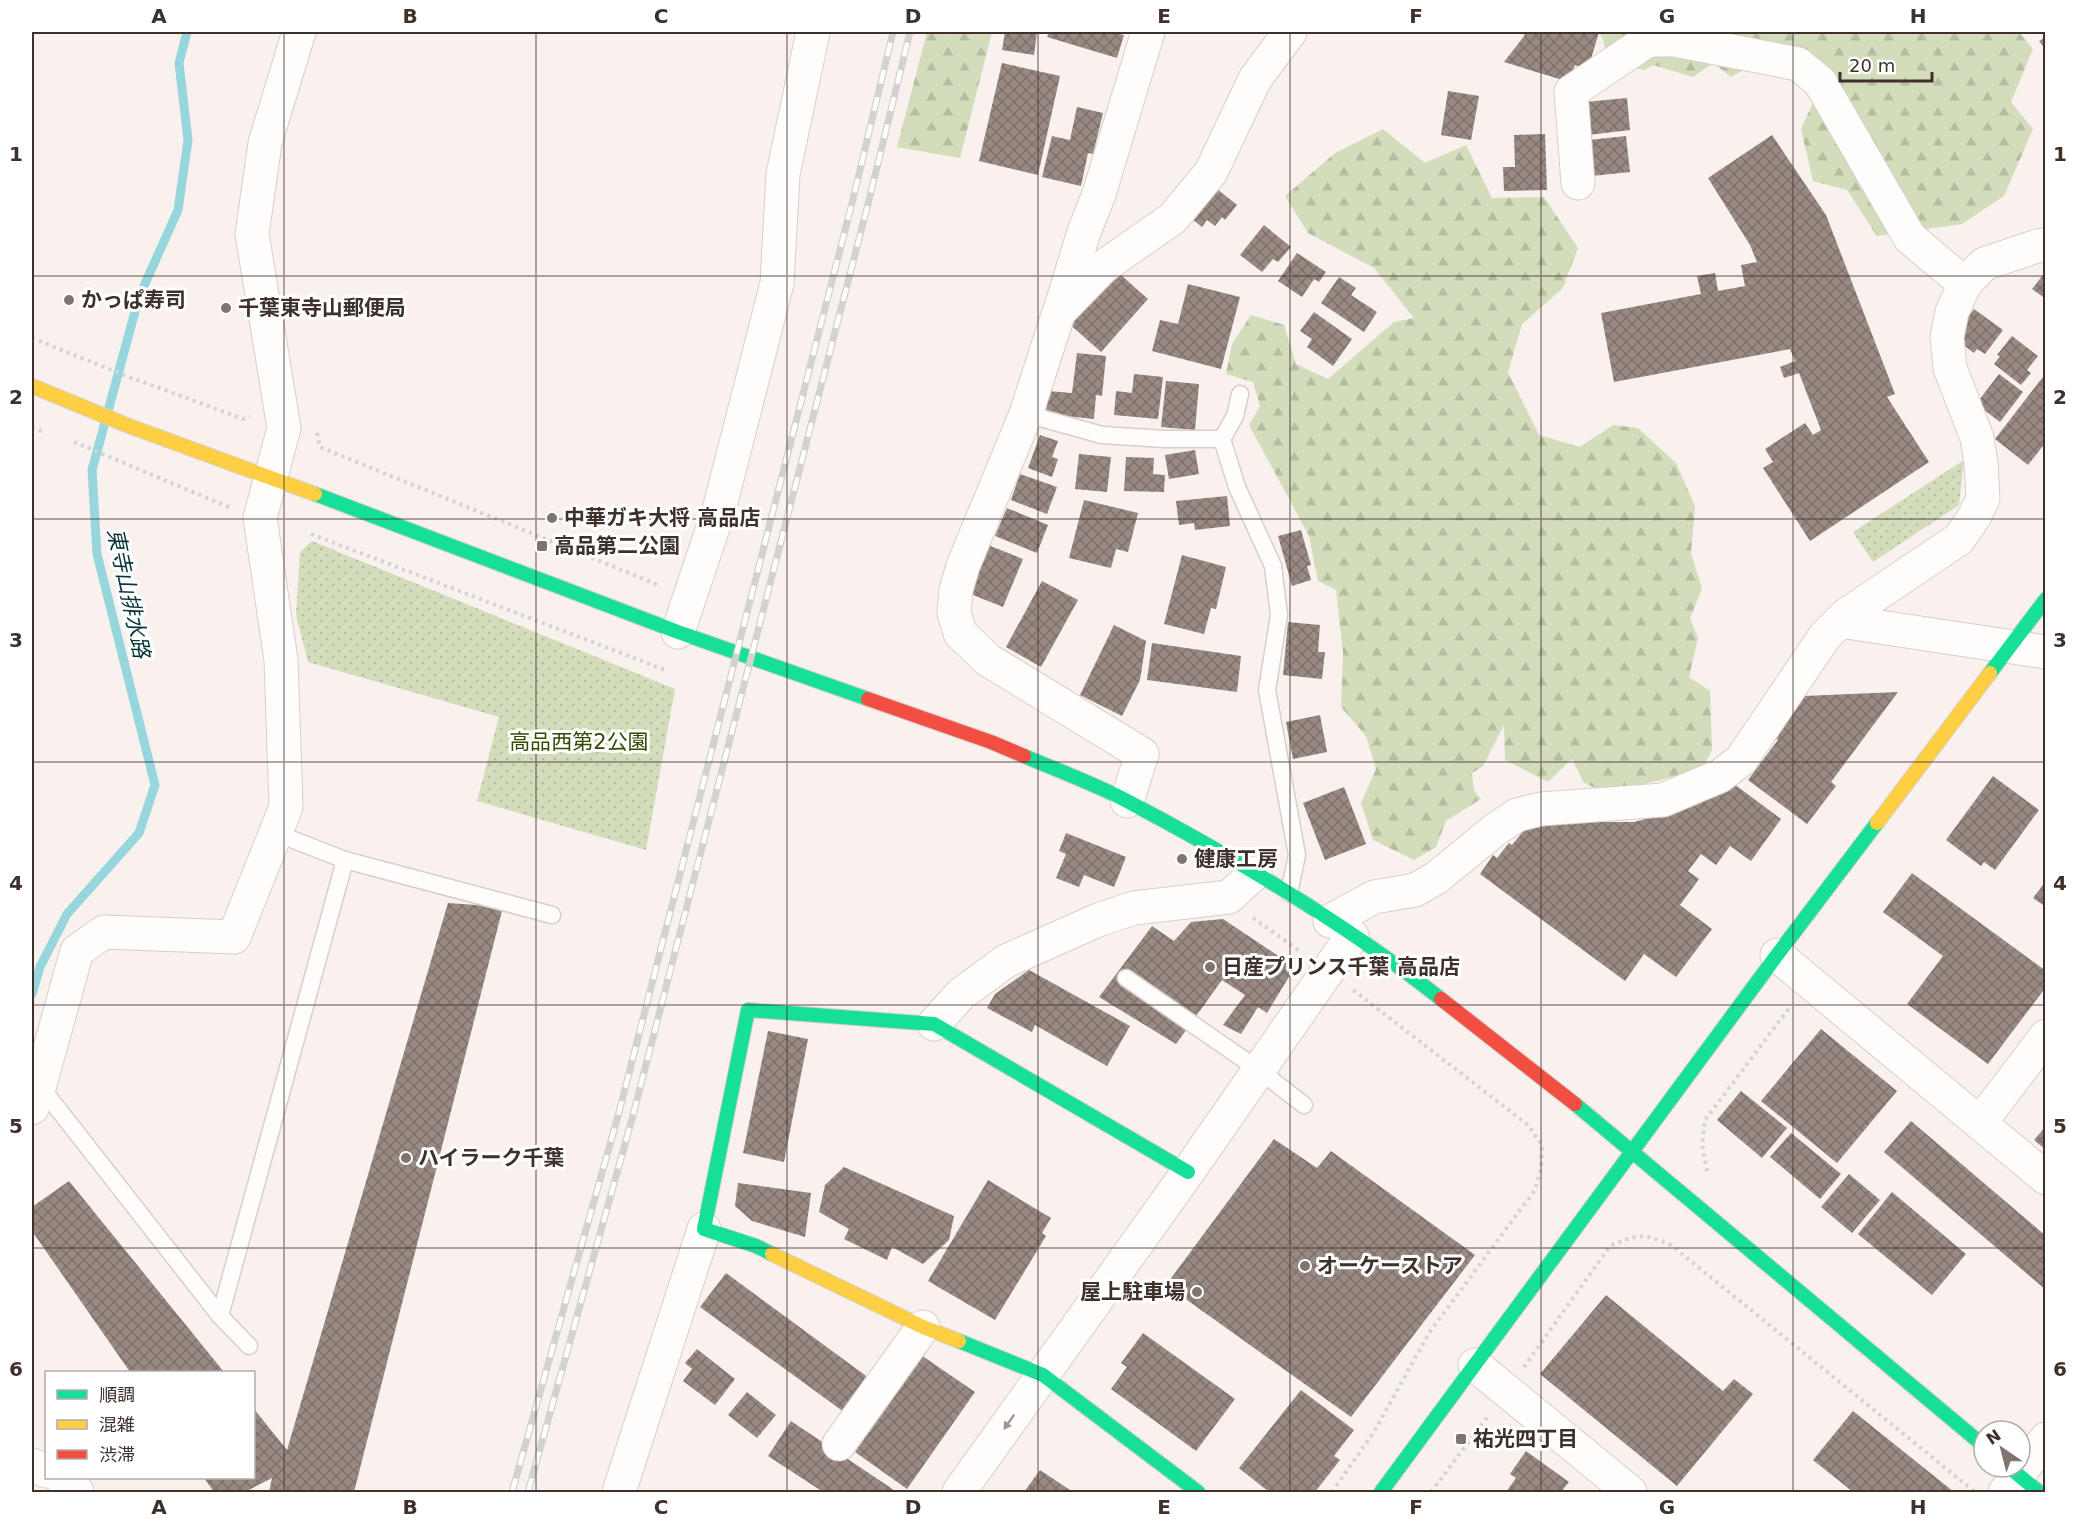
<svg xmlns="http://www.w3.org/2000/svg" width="2077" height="1524" viewBox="0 0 2077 1524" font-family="'DejaVu Sans','Noto Sans JP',sans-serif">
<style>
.grass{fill:url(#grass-dots)}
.forest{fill:url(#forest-firs)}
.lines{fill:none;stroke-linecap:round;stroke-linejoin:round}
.stream{stroke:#98d6de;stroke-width:9}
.building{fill:url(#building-cross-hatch)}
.lane-casing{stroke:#d9cec9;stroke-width:19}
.street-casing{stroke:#d9cec9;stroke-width:35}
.fast-casing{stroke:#d9cec9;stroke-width:16}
.slow-casing{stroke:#d9cec9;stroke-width:16}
.jam-casing{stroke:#d9cec9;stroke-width:16}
.path{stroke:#d5d2d1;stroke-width:4;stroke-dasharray:3 4.5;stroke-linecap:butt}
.lane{stroke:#fefdfc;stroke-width:16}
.street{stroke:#fefdfc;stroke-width:33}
.fast{stroke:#16e098;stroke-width:14}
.slow{stroke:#ffcf43;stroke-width:14}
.jam{stroke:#f24e42;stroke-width:14}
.rail-casing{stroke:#d4d2d0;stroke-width:7}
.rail{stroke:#fff;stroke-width:4.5;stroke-dasharray:14;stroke-linecap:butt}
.oneway{fill:#9e9693}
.grid{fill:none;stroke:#3e302a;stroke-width:1.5;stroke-opacity:0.55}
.poi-dot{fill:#7f746f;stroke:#fff;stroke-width:2}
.labels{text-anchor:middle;stroke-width:6;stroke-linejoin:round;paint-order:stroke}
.poi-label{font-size:21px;font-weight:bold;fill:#3e302a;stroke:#fff;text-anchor:start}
.park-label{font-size:21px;fill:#334a02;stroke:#fff}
.water-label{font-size:22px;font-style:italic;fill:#08363b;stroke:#fff}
.neatline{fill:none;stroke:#3e302a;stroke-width:2}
.grid-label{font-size:20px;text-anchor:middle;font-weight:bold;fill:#3e302a}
</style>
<defs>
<pattern id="grass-dots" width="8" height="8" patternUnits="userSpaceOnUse" patternTransform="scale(1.5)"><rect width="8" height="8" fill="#d3ddbb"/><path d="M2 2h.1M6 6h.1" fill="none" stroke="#b6bea1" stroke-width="1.8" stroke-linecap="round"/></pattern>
<pattern id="forest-firs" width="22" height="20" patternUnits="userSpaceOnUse" patternTransform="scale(1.5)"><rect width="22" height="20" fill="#d3ddbb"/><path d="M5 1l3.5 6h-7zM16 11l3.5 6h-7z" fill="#b6bea1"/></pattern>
<pattern id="building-cross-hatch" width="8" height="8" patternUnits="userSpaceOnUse" patternTransform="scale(1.5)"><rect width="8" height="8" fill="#998a84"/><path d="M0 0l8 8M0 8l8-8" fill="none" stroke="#7e716c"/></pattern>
</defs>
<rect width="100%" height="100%" fill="#f9f1ee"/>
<g class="grass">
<polygon points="1964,460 1959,505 1873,562 1853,532"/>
<polygon points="312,541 675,689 646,850 477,801 499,717 308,662 296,615 300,552"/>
</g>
<g class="forest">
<polygon points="927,32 992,32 960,158 897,147"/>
<polygon points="1598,32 2019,32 2033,49 2011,102 2033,129 2004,196 1962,224 1877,236 1847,190 1813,181 1801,129 1815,98 1795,78 1754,64 1731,77 1713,63 1693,77 1653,65 1644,70 1607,61 1603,39"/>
<polygon points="1383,129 1425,163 1466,145 1492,198 1544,197 1578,248 1563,288 1522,324 1508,372 1539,435 1580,447 1613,425 1638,428 1676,463 1695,506 1691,553 1702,589 1690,618 1698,638 1689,677 1710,691 1712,750 1703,768 1657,781 1604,792 1584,783 1572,759 1548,782 1505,760 1504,725 1483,766 1472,773 1474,791 1481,799 1446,821 1436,847 1414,860 1373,840 1361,803 1376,769 1366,736 1341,707 1343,653 1336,590 1318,581 1309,536 1249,425 1260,406 1253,382 1226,374 1232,344 1251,315 1284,325 1296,364 1328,379 1394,322 1414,318 1374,268 1308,233 1285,196 1335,153"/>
</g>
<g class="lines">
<polyline class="stream" points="32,994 40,967 67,914 139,833 155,785 97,554 92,470 139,297 178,210 188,140 179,63 187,32"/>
</g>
<g class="building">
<polygon points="1005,32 1037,32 1034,55 1002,50"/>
<polygon points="1049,32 1111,32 1124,35 1117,58 1047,37"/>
<polygon points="1521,32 1599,32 1588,69 1575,65 1569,82 1504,62 1525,35"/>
<polygon points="2046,37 2046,50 2039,41"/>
<polygon points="1002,63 1060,76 1038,175 979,161"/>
<polygon points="1448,91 1479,96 1471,140 1441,135"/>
<polygon points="1627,98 1630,130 1588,135 1585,102"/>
<polygon points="1077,107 1103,113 1093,154 1088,153 1081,186 1042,177 1052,136 1070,140"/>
<polygon points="1545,134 1547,190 1504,191 1503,167 1515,167 1514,135"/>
<polygon points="1772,135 1826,215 1895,394 1887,397 1929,462 1810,541 1763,468 1773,462 1765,449 1805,423 1813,435 1821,430 1799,373 1784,378 1780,367 1795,361 1790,349 1614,382 1601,313 1701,294 1697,276 1715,273 1718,291 1745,286 1741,265 1757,262 1750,245 1708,178"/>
<polygon points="1626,136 1630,172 1592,176 1588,140"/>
<polygon points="1212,185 1237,205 1225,220 1222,217 1215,226 1207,220 1202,227 1187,215"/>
<polygon points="1264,225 1291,247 1278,262 1273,259 1262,272 1240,255"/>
<polygon points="1297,253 1326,272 1319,282 1314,279 1302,297 1278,281"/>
<polygon points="1113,268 1148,299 1101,352 1066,321"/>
<polygon points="2046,271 2046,299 2032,289"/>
<polygon points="1339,277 1356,288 1351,295 1377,312 1364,332 1321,303"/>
<polygon points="1188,284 1240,297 1221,369 1152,351 1160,320 1178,324"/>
<polygon points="1974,309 2003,330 1985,354 1977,349 1974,353 1953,337"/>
<polygon points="1314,312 1352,339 1333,366 1307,347 1312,339 1300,331"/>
<polygon points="2012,336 2038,356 2027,370 2031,373 2021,385 1994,364 2000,356 1997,355"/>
<polygon points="1077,353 1106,356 1102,396 1096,395 1094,419 1046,414 1048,391 1072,393"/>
<polygon points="2046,373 2046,442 2028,465 1995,439"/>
<polygon points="1134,374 1163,377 1158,419 1114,415 1116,391 1132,393"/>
<polygon points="1999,374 2023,392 2000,422 1976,404"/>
<polygon points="1166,381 1199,384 1195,430 1161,427"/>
<polygon points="1040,435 1058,441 1052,457 1058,459 1052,477 1028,468"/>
<polygon points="1195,450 1199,474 1169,479 1165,455"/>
<polygon points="1079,454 1111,457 1107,492 1075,489"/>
<polygon points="1126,457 1154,458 1153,474 1165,475 1164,492 1124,491"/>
<polygon points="1020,474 1057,487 1047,514 1011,500"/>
<polygon points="1227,496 1230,526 1195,530 1194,523 1179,525 1176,501"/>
<polygon points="1084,500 1138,513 1128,552 1116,549 1111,568 1069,558"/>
<polygon points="1007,508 1048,525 1037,553 995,536"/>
<polygon points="1301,530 1311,565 1307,566 1311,580 1292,586 1278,536"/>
<polygon points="988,545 1023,559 1003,607 968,593"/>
<polygon points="1182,555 1226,567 1216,609 1211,608 1204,634 1164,624"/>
<polygon points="1042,581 1078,600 1041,667 1006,647"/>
<polygon points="1288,622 1320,625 1318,652 1325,652 1322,679 1283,675"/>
<polygon points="1114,625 1146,641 1140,680 1122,716 1080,695"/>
<polygon points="1152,643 1241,656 1237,692 1147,680"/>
<polygon points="1898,692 1831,782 1836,786 1807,824 1748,780 1778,740 1773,736 1804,696"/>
<polygon points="1320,715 1327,752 1293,759 1286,722"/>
<polygon points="1993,776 2039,810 1995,870 1984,862 1981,866 1946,840"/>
<polygon points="1734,784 1781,819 1751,861 1730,846 1716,865 1701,854 1688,871 1699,879 1680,905 1712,929 1676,977 1644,954 1625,981 1480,874 1493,855 1497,858 1509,843 1512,845 1525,829 1537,825 1580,822 1634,822 1687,808"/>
<polygon points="1344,787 1366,844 1325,860 1303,803"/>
<polygon points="1066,833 1126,857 1114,887 1084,875 1079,887 1056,878 1066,854 1059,851"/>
<polygon points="1912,873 2046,971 2046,987 1988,1064 1907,1004 1943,956 1883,912"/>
<polygon points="2046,881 2046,907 2033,898"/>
<polygon points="448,903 503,907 354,1492 269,1492 272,1478 245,1492 214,1492 204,1478 254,1478 254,1409 287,1450"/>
<polygon points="1223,919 1295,967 1267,1013 1258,1007 1241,1034 1223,1025 1245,995 1222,980 1176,1044 1099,997 1152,926 1174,941 1191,922"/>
<polygon points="1029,970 1130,1026 1107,1066 1035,1025 1032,1032 987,1008 995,994"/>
<polygon points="1821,1029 1897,1091 1837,1163 1761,1101"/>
<polygon points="768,1031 808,1039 784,1162 743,1153"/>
<polygon points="1741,1091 1787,1128 1762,1158 1717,1120"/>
<polygon points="1911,1121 2046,1236 2046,1290 1884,1152"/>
<polygon points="2046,1126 2046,1150 2034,1140"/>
<polygon points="1791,1133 1841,1174 1820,1199 1770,1157"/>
<polygon points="1274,1139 1317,1168 1331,1151 1475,1255 1351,1417 1166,1285"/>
<polygon points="844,1167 954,1216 949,1240 923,1264 892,1247 887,1260 844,1239 849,1229 819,1212 825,1185"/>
<polygon points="1849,1174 1880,1200 1852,1233 1821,1207"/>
<polygon points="988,1180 1051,1218 1042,1233 1046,1236 995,1320 928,1281"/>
<polygon points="69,1181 224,1372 130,1372 32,1231 32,1207"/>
<polygon points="738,1183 811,1193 805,1237 752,1221 735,1206"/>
<polygon points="1892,1192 1966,1254 1932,1295 1858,1234"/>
<polygon points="726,1273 873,1381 848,1415 700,1307"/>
<polygon points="1606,1295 1723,1391 1734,1379 1753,1394 1677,1486 1540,1374"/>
<polygon points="1143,1333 1235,1399 1196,1451 1111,1389 1127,1367 1121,1363"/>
<polygon points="697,1349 735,1379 715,1405 683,1381 692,1369 685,1363"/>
<polygon points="918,1353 975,1392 907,1489 855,1452 902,1386 897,1382"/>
<polygon points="1301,1390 1354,1430 1334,1456 1340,1460 1315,1492 1269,1492 1239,1468"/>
<polygon points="747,1392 776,1415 757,1438 728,1415"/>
<polygon points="1853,1411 1954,1492 1853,1492 1813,1460"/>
<polygon points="791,1421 897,1492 823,1492 768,1456"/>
<polygon points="1526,1451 1569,1482 1561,1492 1506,1492 1516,1478 1510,1474"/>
<polygon points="1040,1470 1073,1492 1024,1492"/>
</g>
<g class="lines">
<defs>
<g id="lane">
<polyline points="1240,394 1235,416 1222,439 1237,487 1273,566 1279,615 1267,690 1297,855 1289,893"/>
<polyline points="1026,414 1102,435 1165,439 1222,439"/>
<polyline points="276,833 345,860 552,915"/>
<polyline points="1126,978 1259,1070 1304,1105"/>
<polyline points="40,1086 220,1316 249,1346"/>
<polyline points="220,1316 345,860"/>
</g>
<g id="street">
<polyline points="1578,183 1571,92 1648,40 1675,40 1798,64 1820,82 1910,238 1965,284"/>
<polyline points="1061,307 1084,232 1099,194 1148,32"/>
<polyline points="1840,621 2046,652"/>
<polyline points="678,632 719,510 777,283 783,174 813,32"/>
<polyline points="1127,801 1142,754 988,660 960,633 954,613 956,590 963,566 1026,414 1059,312 1103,267 1173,218 1211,172 1255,79 1290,32"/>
<polyline points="1330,921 1374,897 1415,890 1436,878 1496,829 1517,815 1541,809 1663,800 1720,776 1741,760 1825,636 1846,615 1959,539 1974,517 1983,499 1981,463 1977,438 1950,368 1947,337 1952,312 1965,284 1984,264 2037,246 2046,245"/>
<polyline points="1777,955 2046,1178"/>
<polyline points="934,1024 961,994 1006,961 1098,920 1134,908 1229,897 1255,873"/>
<polyline points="32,1108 37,1095 77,951 104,932 234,937 286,807 281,660 260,518 284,428 252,234 265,143 299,32"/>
<polyline points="1980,1123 2046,1036"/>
<polyline points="1475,1365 1630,1492"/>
<polyline points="839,1444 923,1327"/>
<polyline points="32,1465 46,1471"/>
<polyline points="61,1478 68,1481 77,1492"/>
<polyline points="619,1492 704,1229"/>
<polyline points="959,1492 1188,1172 1352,936"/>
<polyline points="2005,1492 2046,1439"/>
</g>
<g id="fast">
<polyline points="315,494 678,632 868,699"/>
<polyline points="1990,673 2046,599"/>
<path d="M1024,756C1059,771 1095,784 1129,802C1237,859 1345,923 1441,999"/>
<polyline points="1575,1104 1984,1446"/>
<polyline points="772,1254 756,1246 704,1229 748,1010 934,1024 1188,1172"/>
<polyline points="959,1341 1043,1375 1198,1492"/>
<polyline points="2009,1467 2039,1492"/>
<polyline points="1381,1492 1777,955 1877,823"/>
</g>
<g id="slow">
<polyline points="32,386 129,426 315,494"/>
<polyline points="1877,823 1990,673"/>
<polyline points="772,1254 923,1327 959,1341"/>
</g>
<g id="jam">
<polyline points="868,699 991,742 1024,756"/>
<polyline points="1441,999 1575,1104"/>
</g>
</defs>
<use href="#lane" class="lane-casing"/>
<use href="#street" class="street-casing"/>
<use href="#fast" class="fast-casing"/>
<use href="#slow" class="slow-casing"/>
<use href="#jam" class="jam-casing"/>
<g class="path">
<polyline points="32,338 124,375 238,417 243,419 250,417"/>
<polyline points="32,427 43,432"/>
<polyline points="317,433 320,447 661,586"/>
<polyline points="74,442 231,508"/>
<polyline points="311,534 665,670"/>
<polyline points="1253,918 1301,952"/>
<polyline points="1707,1171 1702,1144 1705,1120 1790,1007"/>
<path d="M1524,1367L1610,1246C1638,1234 1643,1233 1671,1245L1975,1492"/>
<polyline points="1332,1492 1374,1432 1429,1333 1535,1190 1541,1168 1542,1145 1528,1125 1352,989"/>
<polyline points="1431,1492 1488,1416"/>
</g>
<use href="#lane" class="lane"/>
<use href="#street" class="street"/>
<use href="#fast" class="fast"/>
<use href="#slow" class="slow"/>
<use href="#jam" class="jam"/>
<defs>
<g id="rail">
<polyline points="512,1492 618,1116 852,203 893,32"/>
<polyline points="528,1492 632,1119 867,208 910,32"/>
</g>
</defs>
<use href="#rail" class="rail-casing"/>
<use href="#rail" class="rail"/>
</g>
<defs><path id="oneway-solid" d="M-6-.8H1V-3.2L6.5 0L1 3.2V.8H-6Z" transform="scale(1.5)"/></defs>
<use class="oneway" href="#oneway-solid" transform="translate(1009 1422) rotate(125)"/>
<path class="grid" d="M284,32V1492M536,32V1492M787,32V1492M1038,32V1492M1290,32V1492M1541,32V1492M1793,32V1492M32,276H2046M32,519H2046M32,762H2046M32,1005H2046M32,1248H2046"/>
<g class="poi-dot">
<circle cx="69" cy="300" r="6"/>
<circle cx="226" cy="308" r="6"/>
<circle cx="552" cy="518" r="6"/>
<rect x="536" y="540" width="12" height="12" rx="3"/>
<circle cx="1182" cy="859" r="6"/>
<circle cx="1210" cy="967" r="6"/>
<circle cx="406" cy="1158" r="6"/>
<circle cx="1305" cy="1266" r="6"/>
<circle cx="1197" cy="1292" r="6"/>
<rect x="1455" y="1433" width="12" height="12" rx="3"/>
</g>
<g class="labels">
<g class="poi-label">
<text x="81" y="307">かっぱ寿司</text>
<text x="238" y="315">千葉東寺山郵便局</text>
<text x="564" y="525">中華ガキ大将 高品店</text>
<text x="554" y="553">高品第二公園</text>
<text x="1194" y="866">健康工房</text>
<text x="1222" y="974">日産プリンス千葉 高品店</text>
<text x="418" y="1165">ハイラーク千葉</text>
<text x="1317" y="1273">オーケーストア</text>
<text x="1185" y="1299" text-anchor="end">屋上駐車場</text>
<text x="1473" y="1446">祐光四丁目</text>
</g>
<g class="park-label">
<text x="579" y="749">高品西第2公園</text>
</g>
<g class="water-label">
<text transform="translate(129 593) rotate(78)" y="8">東寺山排水路</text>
</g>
</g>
<rect width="2077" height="1524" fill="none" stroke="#ffffff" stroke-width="66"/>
<rect x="45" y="1371" width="210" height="108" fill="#ffffff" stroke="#b2acaa" stroke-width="1.5"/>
<rect x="57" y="1390" width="30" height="9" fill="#16e098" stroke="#b2acaa" stroke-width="1.5"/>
<text x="99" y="1401" font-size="18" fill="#3e302a">順調</text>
<rect x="57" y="1420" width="30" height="9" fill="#ffcf43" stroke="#b2acaa" stroke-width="1.5"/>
<text x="99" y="1431" font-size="18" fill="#3e302a">混雑</text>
<rect x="57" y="1450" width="30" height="9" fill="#f24e42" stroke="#b2acaa" stroke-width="1.5"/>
<text x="99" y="1461" font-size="18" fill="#3e302a">渋滞</text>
<g transform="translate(2002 1449) rotate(325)"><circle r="28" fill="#ffffff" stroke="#b2acaa" stroke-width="1.5"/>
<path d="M0-4.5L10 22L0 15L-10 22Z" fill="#7f746f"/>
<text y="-9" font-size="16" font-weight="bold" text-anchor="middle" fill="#3e302a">N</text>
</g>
<path d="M1840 72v9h92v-9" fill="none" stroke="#3e302a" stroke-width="3"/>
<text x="1849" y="72" font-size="18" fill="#3e302a" stroke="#ffffff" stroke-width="4.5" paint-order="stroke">20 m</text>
<rect x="33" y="33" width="2011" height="1458" class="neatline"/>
<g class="grid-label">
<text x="159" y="23">A</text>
<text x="410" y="23">B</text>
<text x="661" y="23">C</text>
<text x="913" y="23">D</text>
<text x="1164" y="23">E</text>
<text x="1416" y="23">F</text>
<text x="1667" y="23">G</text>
<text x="1918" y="23">H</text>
<text x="16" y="161">1</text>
<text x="2060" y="161">1</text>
<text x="16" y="404">2</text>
<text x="2060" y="404">2</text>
<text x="16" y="647">3</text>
<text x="2060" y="647">3</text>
<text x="16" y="890">4</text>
<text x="2060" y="890">4</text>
<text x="16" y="1133">5</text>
<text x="2060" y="1133">5</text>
<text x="16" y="1376">6</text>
<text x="2060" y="1376">6</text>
<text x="159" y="1514">A</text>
<text x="410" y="1514">B</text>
<text x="661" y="1514">C</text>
<text x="913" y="1514">D</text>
<text x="1164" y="1514">E</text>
<text x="1416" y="1514">F</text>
<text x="1667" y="1514">G</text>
<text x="1918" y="1514">H</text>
</g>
</svg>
